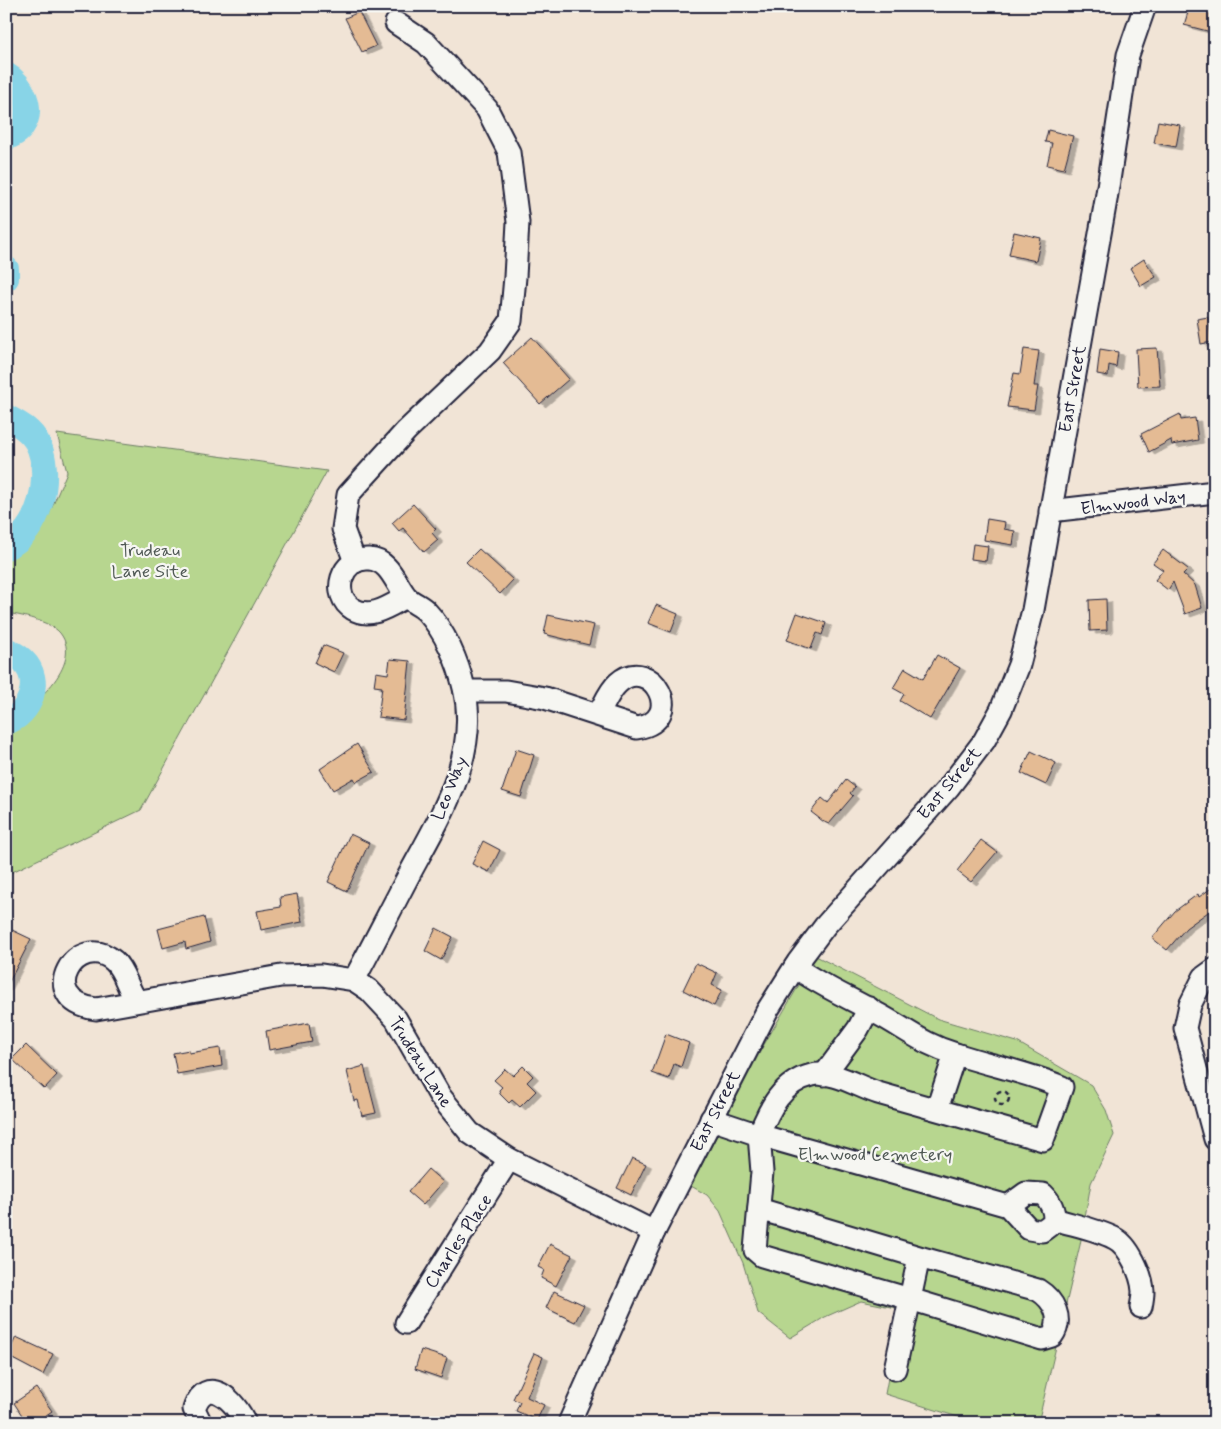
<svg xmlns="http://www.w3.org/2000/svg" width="1221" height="1429" viewBox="0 0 1221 1429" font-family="Mynerve,sans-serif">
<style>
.green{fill:#b7d68f;stroke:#6c7c65}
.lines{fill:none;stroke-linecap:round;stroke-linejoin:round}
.river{stroke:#88d4e7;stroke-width:26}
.building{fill:#e4bb94;stroke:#22223b;filter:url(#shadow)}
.minor-casing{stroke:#22223b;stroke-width:25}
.path{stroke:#22223b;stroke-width:2.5;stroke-dasharray:5 4;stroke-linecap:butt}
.minor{stroke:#f6f6f2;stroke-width:21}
.labels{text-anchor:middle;stroke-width:4.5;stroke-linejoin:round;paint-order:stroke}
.street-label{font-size:18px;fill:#22223b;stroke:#f6f6f2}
.park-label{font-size:18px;fill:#4f5854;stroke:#f6f6f2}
</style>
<defs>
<filter id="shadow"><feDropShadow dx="5.5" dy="3" stdDeviation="0" flood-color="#0004"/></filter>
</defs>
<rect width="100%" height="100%" fill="#f1e4d6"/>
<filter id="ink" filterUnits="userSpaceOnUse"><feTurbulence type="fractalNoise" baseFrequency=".02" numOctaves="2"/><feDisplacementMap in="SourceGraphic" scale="10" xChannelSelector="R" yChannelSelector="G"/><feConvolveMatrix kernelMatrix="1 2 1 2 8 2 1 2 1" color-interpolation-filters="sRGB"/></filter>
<g filter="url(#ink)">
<g class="green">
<path d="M57,434L327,471L141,810L6,875V722C31,709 85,665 60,633C50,621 20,615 6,613V528C21,537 29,533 44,526L67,472Z"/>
<polygon points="816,956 938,1019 1017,1042 1091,1085 1106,1110 1114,1135 1091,1183 1080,1245 1038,1423 977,1423 885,1394 901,1309 861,1301 825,1317 790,1338 758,1313 743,1263 720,1211 707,1195 691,1186 762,1048"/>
</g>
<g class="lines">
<g class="river">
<path d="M6,75C22,84 34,109 22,126C19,132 12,135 6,138"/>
<polyline points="6,269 6,278"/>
<path d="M6,417C19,424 31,430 38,444C53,476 40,533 6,547"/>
<path d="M6,650C12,653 19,656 23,661C43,680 30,715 6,722"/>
</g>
</g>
<g class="building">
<polygon points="1190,6 1215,6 1215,33 1184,25"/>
<polygon points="359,12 376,46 362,52 345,18"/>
<polygon points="1158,121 1180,125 1176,147 1154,143"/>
<polygon points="1048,130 1073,136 1064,169 1047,165 1052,143 1045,142"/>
<polygon points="1014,232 1041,238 1036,261 1009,255"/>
<polygon points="1144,259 1156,277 1141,286 1130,268"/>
<polygon points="1208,317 1212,342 1201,344 1197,319"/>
<polygon points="532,337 569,379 540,404 503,363"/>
<polygon points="1157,348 1160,386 1138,387 1136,349"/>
<polygon points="1024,349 1039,351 1034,386 1038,386 1034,410 1007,407 1014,373 1020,374"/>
<polygon points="1100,349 1118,352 1116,367 1109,365 1108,376 1097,374"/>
<polygon points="1180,414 1181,420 1195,418 1198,440 1172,445 1171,440 1149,452 1141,434"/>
<polygon points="413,504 436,529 432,533 438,540 424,552 403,528 399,531 392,523"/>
<polygon points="987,519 1005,522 1004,529 1015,531 1013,545 984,540"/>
<polygon points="973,544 988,546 986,561 971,559"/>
<polygon points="479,549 513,580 500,594 466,562"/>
<polygon points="1163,550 1188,569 1183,574 1195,585 1202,608 1185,614 1173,582 1168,590 1155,580 1163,570 1153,563"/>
<polygon points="1106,599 1107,630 1090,631 1089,600"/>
<polygon points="656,605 678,614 671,632 648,623"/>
<polygon points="797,613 826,623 822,635 817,633 811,649 787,640"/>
<polygon points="548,615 594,625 589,645 544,634"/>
<polygon points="323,645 343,653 334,672 315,663"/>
<polygon points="937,655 960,668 930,719 900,701 904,694 893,688 905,668 923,679"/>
<polygon points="390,659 410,661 404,720 378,717 382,687 374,686 376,672 388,674"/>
<polygon points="357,744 374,772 356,782 354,778 333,790 320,769"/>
<polygon points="516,749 534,755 521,797 502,791"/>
<polygon points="1031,751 1056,763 1046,785 1021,773"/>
<polygon points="846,780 855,787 850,793 853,796 829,824 824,822 811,812 822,798 828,803"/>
<polygon points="350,834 369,843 347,891 328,882"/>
<polygon points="981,840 997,852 971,882 957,871"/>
<polygon points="483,841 500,850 489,872 472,864"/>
<polygon points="1210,889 1215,897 1215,907 1186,928 1167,950 1152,938 1175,911 1198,894 1199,897"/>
<polygon points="297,894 302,922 261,930 257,911 281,907 280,897"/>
<polygon points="204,917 210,942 186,949 185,942 163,948 158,929"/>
<polygon points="436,928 453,937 441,960 425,951"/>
<polygon points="12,930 31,939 6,988 6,942"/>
<polygon points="696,963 717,973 712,985 722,990 714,1006 683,990"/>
<polygon points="309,1023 312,1042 269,1050 266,1031"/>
<polygon points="666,1034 689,1043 681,1067 674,1064 669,1079 652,1073"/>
<polygon points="26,1045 57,1075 44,1089 12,1059"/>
<polygon points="220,1048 222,1066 177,1074 173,1053 189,1050 189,1053"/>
<polygon points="364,1066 376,1113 362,1116 358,1100 354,1101 347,1071"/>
<polygon points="523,1066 533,1076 527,1082 536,1091 520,1107 512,1100 509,1103 500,1094 499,1090 502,1087 494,1080 505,1069 513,1076"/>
<polygon points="632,1158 646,1164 631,1195 617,1188"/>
<polygon points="428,1169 443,1182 423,1205 408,1192"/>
<polygon points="550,1244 572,1255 556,1286 541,1278 544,1270 538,1267"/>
<polygon points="554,1291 584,1305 575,1322 546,1308"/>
<polygon points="16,1337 53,1354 43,1375 7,1356"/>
<polygon points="421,1350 447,1358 441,1378 415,1369"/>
<polygon points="534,1353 543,1357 527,1397 544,1405 537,1420 516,1411 520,1402 513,1399"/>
<polygon points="36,1388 52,1411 35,1423 27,1423 14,1403"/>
</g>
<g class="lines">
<defs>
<g id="minor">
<polyline points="1050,511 1215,492"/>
<polyline points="355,562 343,529 348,495 406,431 490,351 511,321 515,277 518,222 509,152 487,109 426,43 396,23"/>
<path d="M465,691H506L545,698L637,728C688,720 651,653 618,683C609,691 604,705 598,715"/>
<polyline points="1215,969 1204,977 1190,1005 1185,1028 1215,1139"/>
<path d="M354,980C373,945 391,909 410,873C440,817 480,755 464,688C458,662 445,631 426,611C420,605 410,602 405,595C395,582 389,560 369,559C341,557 330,595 353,609C371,620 391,605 406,597"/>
<path d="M137,1001C127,989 125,971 114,961C78,929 33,1000 96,1009L281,976L322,975L354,980L369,990L396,1019L440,1096L470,1133L509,1159L654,1232"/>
<polyline points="824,1075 858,1029 869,1008"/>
<polyline points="937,1109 955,1054"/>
<path d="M711,1119L759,1135C769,1109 782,1082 812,1075C834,1070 858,1087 878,1093C933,1109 988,1124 1043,1140L1062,1087C1027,1072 992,1066 956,1054C924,1045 906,1029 878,1014C850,998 821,986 795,967"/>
<path d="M759,1209L919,1257L1038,1290C1054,1300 1064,1319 1052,1336L1042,1339L910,1299L919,1257"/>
<path d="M1054,1219C1073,1225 1096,1229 1114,1238C1129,1245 1142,1275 1143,1291C1143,1296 1142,1302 1141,1307"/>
<polyline points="406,1323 509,1159"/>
<path d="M895,1369L910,1299L762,1256L755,1250L762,1172L759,1135L1008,1206L1029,1229L1042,1231L1054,1222C1055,1211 1051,1202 1043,1194L1026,1193L1008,1206"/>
<path d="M201,1423L194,1409C206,1372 236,1401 245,1423"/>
<polyline points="569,1423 654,1232 767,1011 798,962 825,926 949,787 984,741 1001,710 1019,665 1033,610 1106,200 1128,55 1145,6"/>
</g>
</defs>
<use href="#minor" class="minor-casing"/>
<circle class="path" cx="1002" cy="1098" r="7"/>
<use href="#minor" class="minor"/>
</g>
</g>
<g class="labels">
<g class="street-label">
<text transform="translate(1072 389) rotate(-80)" y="6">East Street</text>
<text transform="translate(1133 502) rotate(-7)" y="6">Elmwood Way</text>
<text transform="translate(949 783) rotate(-50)" y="6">East Street</text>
<text transform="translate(449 788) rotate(-68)" y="6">Leo Way</text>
<text transform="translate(421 1062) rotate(58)" y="6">Trudeau Lane</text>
<text transform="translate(715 1111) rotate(-63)" y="6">East Street</text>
<text transform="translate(458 1241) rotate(-57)" y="6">Charles Place</text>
</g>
<g class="park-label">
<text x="150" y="556">Trudeau<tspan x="150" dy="21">Lane Site</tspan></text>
<text x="875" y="1160">Elmwood Cemetery</text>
</g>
</g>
<rect width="1221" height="1429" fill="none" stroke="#f6f6f2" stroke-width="25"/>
<rect x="12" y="12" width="1196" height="1404" fill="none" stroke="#22223b" stroke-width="2" filter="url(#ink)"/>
</svg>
